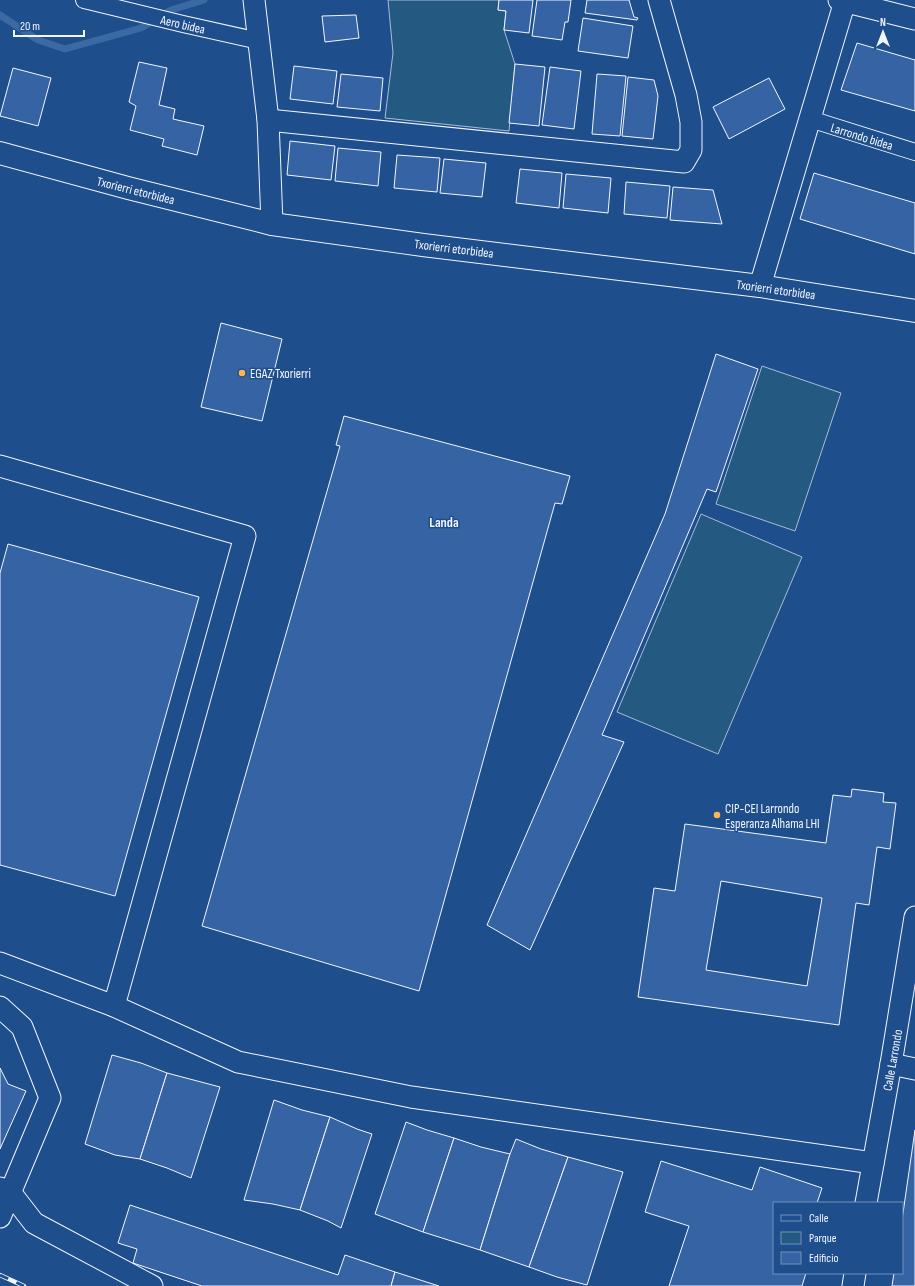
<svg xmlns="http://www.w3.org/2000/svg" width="915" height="1286" viewBox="0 0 915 1286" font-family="'Sofia Sans Condensed',sans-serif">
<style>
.green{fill:#245a82;stroke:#a8bbd7}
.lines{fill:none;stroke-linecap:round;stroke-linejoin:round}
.stream{stroke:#3b69a3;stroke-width:7}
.building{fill:#3563a3;stroke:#f2f6ff;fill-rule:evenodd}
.pedestrian-casing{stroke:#f2f6ff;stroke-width:18}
.minor-casing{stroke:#f2f6ff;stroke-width:23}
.tertiary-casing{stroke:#f2f6ff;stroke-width:24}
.pedestrian{stroke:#1f4e8c;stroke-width:16}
.minor{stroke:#1f4e8c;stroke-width:21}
.tertiary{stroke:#1f4e8c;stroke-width:22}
.rail-casing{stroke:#f2f6ff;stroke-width:4.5}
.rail{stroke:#1f4e8c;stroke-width:3;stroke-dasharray:9;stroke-linecap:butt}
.poi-dot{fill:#ffb74d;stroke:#1f4e8c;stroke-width:1.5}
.labels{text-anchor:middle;stroke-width:3;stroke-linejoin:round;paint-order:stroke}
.street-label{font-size:13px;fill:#f2f6ff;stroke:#1f4e8c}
.poi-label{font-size:13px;fill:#f2f6ff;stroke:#1f4e8c;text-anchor:start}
.neighbourhood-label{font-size:14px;font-weight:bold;fill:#f2f6ff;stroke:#1f4e8c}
</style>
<rect width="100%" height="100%" fill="#1f4e8c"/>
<g class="green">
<polygon points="388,0 499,0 498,10 506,11 504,30 515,64 509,131 385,118 393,53"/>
<polygon points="762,366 841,393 795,531 716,504"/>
<polygon points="701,514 802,557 718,754 617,712"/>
</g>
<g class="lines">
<polyline class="stream" points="0,15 38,40 65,49 141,28 171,10 204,0"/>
</g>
<g class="building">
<polygon points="499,0 533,0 529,33 504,30 506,11 498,10"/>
<polygon points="537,0 571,0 568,22 565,22 562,40 532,36"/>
<polygon points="587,0 629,0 634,17 638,18 637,20 585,13"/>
<polygon points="356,15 359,38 325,42 322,16"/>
<polygon points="583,18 633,26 628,58 578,51"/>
<polygon points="857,43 915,60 915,111 841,90"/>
<polygon points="139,62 167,68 159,105 175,109 173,119 204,126 197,155 162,146 164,139 130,130 136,106 129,102"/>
<polygon points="515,64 545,67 539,126 509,123"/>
<polygon points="294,66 337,71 333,104 290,99"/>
<polygon points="550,67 581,71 574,129 542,125"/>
<polygon points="13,68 51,78 38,126 0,116"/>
<polygon points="341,74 383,78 380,111 337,107"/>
<polygon points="597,74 626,76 620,136 592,134"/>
<polygon points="628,77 654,80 658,96 653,139 622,136"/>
<polygon points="769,78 785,109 729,139 713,107"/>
<polygon points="290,141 335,146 331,180 287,175"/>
<polygon points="338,148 381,152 378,186 335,181"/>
<polygon points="397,155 440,158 437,192 394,188"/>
<polygon points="444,159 486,163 482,197 440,193"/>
<polygon points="520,169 562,173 559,208 516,203"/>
<polygon points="814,173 915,203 915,254 800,219"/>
<polygon points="566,174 611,178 608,213 563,208"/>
<polygon points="626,182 670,186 667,218 624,214"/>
<polygon points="673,187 713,190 722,224 670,220"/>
<polygon points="221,323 282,339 262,421 201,407"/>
<polygon points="716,354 758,369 716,492 707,489 602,735 624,742 530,950 487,925 665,514"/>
<polygon points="344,416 570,476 562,504 555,503 419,991 202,926 340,446 336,445"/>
<polygon points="8,544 199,597 115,896 0,865 0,573"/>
<path d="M852,789L884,793L883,802L896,803L890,849L877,847L869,905L856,903L839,1025L638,997L654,888L675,891L685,824L826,843L833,795L851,797ZM721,881L822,898L807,986L706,970Z"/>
<polygon points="112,1055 141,1063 167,1073 140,1159 115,1155 85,1144"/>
<polygon points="0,1068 8,1084 26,1091 0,1149"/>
<polygon points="167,1073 220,1087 191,1178 167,1168 140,1159"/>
<polygon points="274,1100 302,1110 330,1117 300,1210 273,1204 244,1200"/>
<polygon points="330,1117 357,1129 372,1134 341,1228 328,1221 300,1210"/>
<polygon points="406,1122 427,1130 454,1138 423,1232 375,1214"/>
<polygon points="915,1130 915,1286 892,1286 894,1273 902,1273 902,1220"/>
<polygon points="454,1138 481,1147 510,1154 480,1250 423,1232"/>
<polygon points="516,1139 541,1149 568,1157 529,1267 480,1250 510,1154"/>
<polygon points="568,1157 623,1172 587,1285 557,1277 529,1267"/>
<polygon points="661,1161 752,1190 760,1167 822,1188 817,1203 774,1203 774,1273 806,1273 802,1286 669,1286 689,1226 645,1212"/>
<polygon points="130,1205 338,1275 345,1255 395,1272 391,1286 202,1286 133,1263 137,1249 118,1243"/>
<polygon points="395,1272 439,1286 391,1286"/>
</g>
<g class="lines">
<defs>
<g id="pedestrian">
<polyline points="84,0 183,24 259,41"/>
<polyline points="810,119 915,152"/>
</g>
<g id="minor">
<polyline points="254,0 268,120 272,224"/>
<polyline points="839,0 915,19"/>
<polyline points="268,120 684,162 691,150 691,122 686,95 659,0"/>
<polyline points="760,286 845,1"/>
<polyline points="0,466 245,536 114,1006"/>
<polyline points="0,963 114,1006 238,1062 411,1097 873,1163"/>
<polyline points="0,1007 22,1027 50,1098 0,1217"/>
<polyline points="891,1064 915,1069"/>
<polyline points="0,1188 10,1192 34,1223 152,1286"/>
<polyline points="866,1203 891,1064 915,917"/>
<polyline points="853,1286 855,1273"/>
</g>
<polyline id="tertiary" points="0,153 128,188 272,224 423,245 760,286 915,311"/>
</defs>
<use href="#pedestrian" class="pedestrian-casing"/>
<use href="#minor" class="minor-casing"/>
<use href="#tertiary" class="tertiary-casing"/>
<use href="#pedestrian" class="pedestrian"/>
<use href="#minor" class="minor"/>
<use href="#tertiary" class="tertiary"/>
<defs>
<polyline id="rail" points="0,1275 24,1286"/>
</defs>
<use href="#rail" class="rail-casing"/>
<use href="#rail" class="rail"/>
</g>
<g class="poi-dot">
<circle cx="242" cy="373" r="4"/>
<circle cx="717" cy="815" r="4"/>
</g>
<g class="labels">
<g class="street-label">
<text transform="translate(183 24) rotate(13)" y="5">Aero bidea</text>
<text transform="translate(862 136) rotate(17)" y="5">Larrondo bidea</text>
<text transform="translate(136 190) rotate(14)" y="5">Txorierri etorbidea</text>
<text transform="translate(454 248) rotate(7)" y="5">Txorierri etorbidea</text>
<text transform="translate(776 289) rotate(8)" y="5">Txorierri etorbidea</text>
<text transform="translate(892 1060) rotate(-80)" y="5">Calle Larrondo</text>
</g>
<g class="poi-label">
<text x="250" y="378">EGAZ Txorierri</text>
<text x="725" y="813">CIP-CEI Larrondo<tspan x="725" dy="15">Esperanza Alhama LHI</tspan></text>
</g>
<g class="neighbourhood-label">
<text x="444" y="527">Landa</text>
</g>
</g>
<rect x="773" y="1202" width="130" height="72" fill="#1f4e8c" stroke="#7391ba"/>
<rect x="781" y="1215" width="20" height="6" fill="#1f4e8c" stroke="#7391ba"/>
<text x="809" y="1222" font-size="12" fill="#f2f6ff">Calle</text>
<rect x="781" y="1232" width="20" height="12" fill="#245a82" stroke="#7391ba"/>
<text x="809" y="1242" font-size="12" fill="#f2f6ff">Parque</text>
<rect x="781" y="1252" width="20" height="12" fill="#3563a3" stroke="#7391ba"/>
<text x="809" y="1262" font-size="12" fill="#f2f6ff">Edificio</text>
<g transform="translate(883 32)" stroke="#1f4e8c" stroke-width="3" paint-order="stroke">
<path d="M0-3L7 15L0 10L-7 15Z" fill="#f2f6ff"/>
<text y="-6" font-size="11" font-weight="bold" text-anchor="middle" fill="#f2f6ff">N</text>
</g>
<path d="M14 30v6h70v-6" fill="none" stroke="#f2f6ff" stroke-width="2"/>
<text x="20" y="30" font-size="12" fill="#f2f6ff" stroke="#1f4e8c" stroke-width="3" paint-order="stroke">20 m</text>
</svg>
